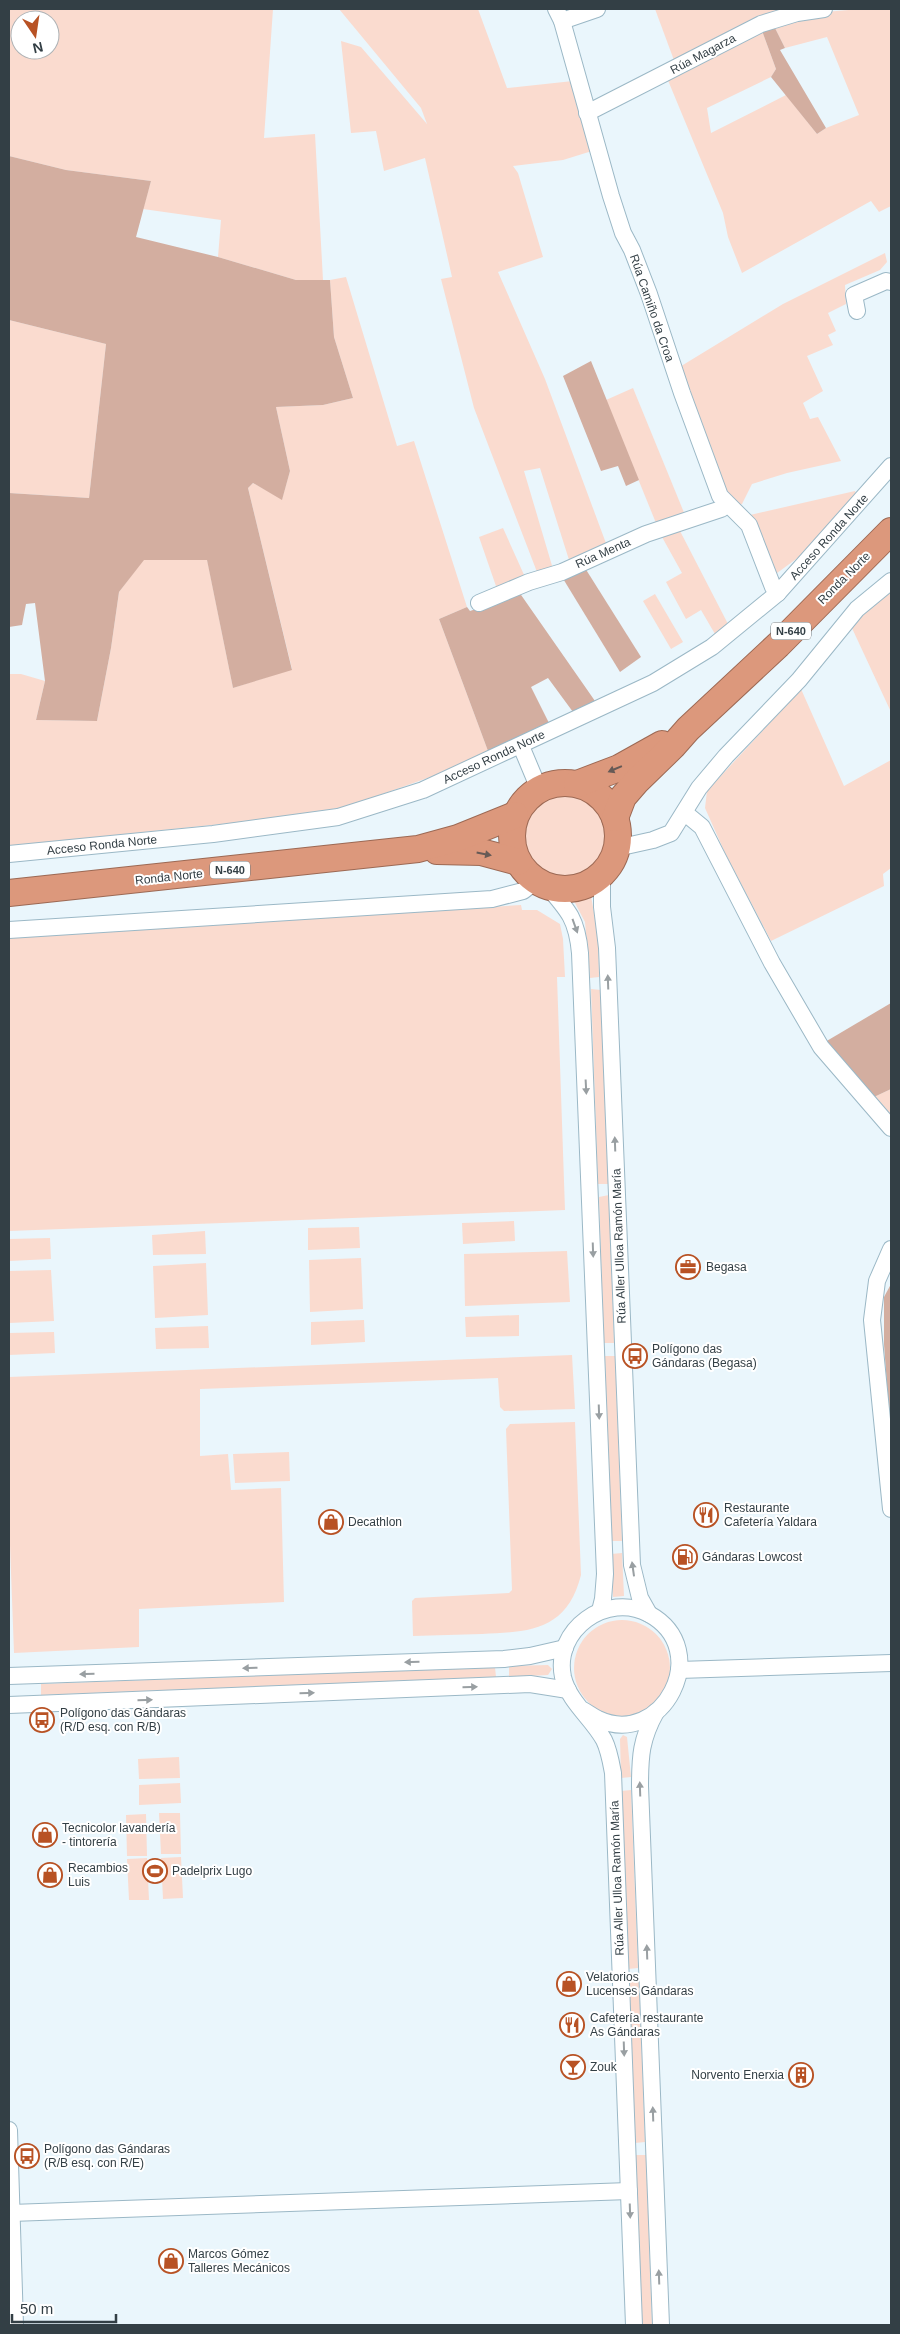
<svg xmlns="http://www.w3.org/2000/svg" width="900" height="2334" viewBox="0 0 900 2334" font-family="Arial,sans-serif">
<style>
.green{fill:#fadbcf;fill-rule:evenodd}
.forest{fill:#d3aea0}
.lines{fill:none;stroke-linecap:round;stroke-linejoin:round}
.minor-casing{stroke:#9bb8c6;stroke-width:18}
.trunk-casing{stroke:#9c6954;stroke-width:28}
.minor{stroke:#fff;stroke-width:16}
.trunk{stroke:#dc987c;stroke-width:26}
.oneway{fill:#665a56}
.oneway2{fill:#999fa2}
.labels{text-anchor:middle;stroke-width:4;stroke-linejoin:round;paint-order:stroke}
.shield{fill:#fff;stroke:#70797d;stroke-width:1}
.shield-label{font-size:11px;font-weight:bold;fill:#333f45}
.street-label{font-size:12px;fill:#333f45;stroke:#fff}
.poi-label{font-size:12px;fill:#333f45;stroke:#fff;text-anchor:start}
</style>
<rect width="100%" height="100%" fill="#eaf6fc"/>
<g class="green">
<path d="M9,9H273L264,138L315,134L323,280H296L218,257L221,220L143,209L151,181L66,170L9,156ZM20,20H50V50H20Z"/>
<polygon points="339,9 478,9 507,88 573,81 592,151 563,160 513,166 518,173 543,257 498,272 545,379 607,546 570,563 540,468 524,471 553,569 537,572 474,408 441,279 452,277 425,158 384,171 376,131 351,133 341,41 361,47 427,124 421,108"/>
<polygon points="655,9 787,9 675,63"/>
<polygon points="860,9 891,9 891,206 879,212 871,201 742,273 728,237 723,213 667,78 761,28 776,69 771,77 707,108 711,133 786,95 817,134 826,128 859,115 827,37 785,48 773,24 813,13"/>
<polygon points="885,253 887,262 880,270 845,285 846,304 828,313 836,331 828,335 833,345 807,356 823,391 803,403 810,419 818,417 841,461 787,473 752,484 742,504 736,507 724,493 678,368 783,304"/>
<polygon points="346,277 397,446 414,441 467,607 439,619 488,751 450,770 346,807 241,822 9,846 9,674 21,674 45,681 36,720 97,721 111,648 119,592 143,560 207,559 233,688 292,669 248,488 253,483 282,499 290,471 276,407 323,405 353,398 334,337 330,280"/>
<polygon points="9,320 106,344 89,498 9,493"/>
<polygon points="633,388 685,515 656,523 606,400"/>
<polygon points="855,491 856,494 803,554 773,576 750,515"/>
<polygon points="503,528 525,577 497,589 479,537"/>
<polygon points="680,531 728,624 715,634 701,610 686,619 666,582 682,573 662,537"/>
<polygon points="891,587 891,712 851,626"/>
<polygon points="655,594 683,642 671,649 643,601"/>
<polygon points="801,689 844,786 891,760 891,868 883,874 884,886 771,941 725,853 705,808 707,791"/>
<circle cx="565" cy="838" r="43"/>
<polygon points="591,896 598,935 599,977 590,978 585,922 574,901"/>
<polygon points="521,905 522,910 537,910 560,924 563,939 565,977 557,977 565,1210 9,1231 9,937"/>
<polygon points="591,989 601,990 608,1184 598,1184"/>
<polygon points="891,1089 891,1117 874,1097"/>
<polygon points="609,1195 614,1343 604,1343 599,1197"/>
<polygon points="514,1221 515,1241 463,1244 462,1223"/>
<polygon points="359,1227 360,1248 308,1250 308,1228"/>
<polygon points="205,1231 206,1254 153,1255 152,1235"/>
<polygon points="50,1238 51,1259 9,1261 9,1239"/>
<polygon points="567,1251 570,1302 465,1306 464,1254"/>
<polygon points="361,1258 363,1309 310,1312 309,1260"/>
<polygon points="206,1263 208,1315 155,1318 153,1266"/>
<polygon points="51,1270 54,1321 9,1323 9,1271"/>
<polygon points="519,1315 519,1336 466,1337 465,1317"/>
<polygon points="364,1320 365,1342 311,1345 311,1322"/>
<polygon points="208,1326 209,1348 156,1349 155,1328"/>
<polygon points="54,1332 55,1353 9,1355 9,1333"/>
<polygon points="572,1355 575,1409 504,1411 500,1407 498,1378 200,1389 200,1456 228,1454 231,1490 281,1488 284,1602 139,1609 139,1647 14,1653 9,1518 9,1377"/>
<polygon points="605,1356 615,1356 622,1541 611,1541"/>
<path d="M575,1422L581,1575C567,1630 531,1632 482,1634C459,1635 436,1635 413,1636L412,1601L415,1598L509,1593L512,1590L506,1429L510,1424Z"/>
<polygon points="289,1452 290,1481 235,1483 233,1454"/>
<polygon points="622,1553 624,1596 613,1597 611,1554"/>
<circle cx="622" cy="1668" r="48"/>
<polygon points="548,1665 552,1669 548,1675 509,1677 509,1666"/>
<polygon points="495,1667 496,1677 41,1695 41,1684"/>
<polygon points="623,1735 627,1737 631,1777 621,1778 620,1739"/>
<polygon points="179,1757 180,1778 139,1779 138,1759"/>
<polygon points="180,1783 181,1803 139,1805 139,1785"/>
<polygon points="631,1790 638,1968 628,1969 621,1791"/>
<polygon points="159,1813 180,1813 181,1854 161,1854"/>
<polygon points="146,1814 147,1856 127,1856 126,1815"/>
<polygon points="181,1857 183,1898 163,1899 161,1858"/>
<polygon points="147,1858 149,1900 129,1900 127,1859"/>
<polygon points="629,1981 639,1981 645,2142 635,2143"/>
<polygon points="635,2155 646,2155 652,2325 642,2325"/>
</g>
<g class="forest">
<polygon points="773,24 785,48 780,50 826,128 817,134 771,77 776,69 761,28"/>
<polygon points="9,156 66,170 151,181 136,237 218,257 296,280 330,280 334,337 353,398 323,405 276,407 290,471 282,500 253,483 248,488 292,670 233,688 207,560 144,560 119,592 111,648 97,721 36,720 45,681 35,603 26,604 22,625 9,627 9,493 89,498 106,344 9,320"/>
<polygon points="591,361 639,480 626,486 618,466 601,471 563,376"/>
<polygon points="585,568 641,657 620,672 562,577"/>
<polygon points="519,592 595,701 573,712 548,678 531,687 550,725 488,751 439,619 467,607 470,611 497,602"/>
<polygon points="891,1003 891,1089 874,1097 825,1042"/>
<polygon points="891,1284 891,1440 884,1344 884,1297"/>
</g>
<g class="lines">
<defs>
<g id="minor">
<polyline points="556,9 562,21 611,196 623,233 632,250 649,294 682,393 720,496 749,525 773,587 778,593"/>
<polyline points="562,21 597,9"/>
<polyline points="587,113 761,24 797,13 824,9"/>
<polyline points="857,311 854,295 886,281 891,282"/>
<polyline points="479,603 529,582 562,572 646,534 721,509 727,505"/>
<polyline points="521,746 539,789"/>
<polyline points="685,813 702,827 772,963 821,1047 891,1128"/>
<polyline points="617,848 653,840 671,833 699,788 726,756 799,680 857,609 891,581"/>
<polyline points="9,854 213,834 338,817 423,790 653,683 712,647 778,593 891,466"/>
<polyline points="602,874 602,907 607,948 632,1565 640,1598 649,1614"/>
<path d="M547,886C569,911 577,920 580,953L605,1574L603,1599L600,1611"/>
<polyline points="9,930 492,899 523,891 536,881"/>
<polyline points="891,1249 877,1281 872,1320 891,1509"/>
<polyline points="679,1670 891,1663"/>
<polyline points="9,1676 504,1659 530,1656 565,1648"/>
<polyline points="9,1705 530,1684 568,1690"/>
<path d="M581,1709C587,1712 592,1716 598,1719C662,1749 715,1650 649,1614C607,1591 553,1630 563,1677C569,1702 592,1718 604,1740C609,1750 611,1762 613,1773L634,2325"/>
<path d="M656,1712C641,1739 640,1756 640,1786L661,2325"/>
<polyline points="9,2130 15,2325"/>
<polyline points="11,2213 629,2191"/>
</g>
<g id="trunk">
<circle cx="565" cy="836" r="53"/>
<polyline points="577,784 619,768 662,744"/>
<polyline points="615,818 623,797 636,782 673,746 688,729 778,645 891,531"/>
<polyline points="437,851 481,852 518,862"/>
<polyline points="9,893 418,849 458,838 515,815"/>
</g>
</defs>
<use href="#minor" class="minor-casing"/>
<use href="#trunk" class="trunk-casing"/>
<use href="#minor" class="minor"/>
<use href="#trunk" class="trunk"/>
</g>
<defs><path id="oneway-solid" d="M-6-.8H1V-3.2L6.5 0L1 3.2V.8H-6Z" transform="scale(1.25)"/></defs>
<g class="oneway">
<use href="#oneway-solid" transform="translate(615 769) rotate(157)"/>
<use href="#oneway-solid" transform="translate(484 854) rotate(11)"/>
</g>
<g class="oneway2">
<use href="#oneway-solid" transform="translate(575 926) rotate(70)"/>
<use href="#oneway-solid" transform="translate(608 982) rotate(-92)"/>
<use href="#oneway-solid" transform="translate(586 1087) rotate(87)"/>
<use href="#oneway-solid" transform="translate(615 1144) rotate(-92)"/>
<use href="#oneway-solid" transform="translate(593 1250) rotate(88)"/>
<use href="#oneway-solid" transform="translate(599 1412) rotate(88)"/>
<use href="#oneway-solid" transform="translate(633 1569) rotate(-98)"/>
<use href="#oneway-solid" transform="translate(412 1662) rotate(178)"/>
<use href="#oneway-solid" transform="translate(250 1668) rotate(178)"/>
<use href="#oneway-solid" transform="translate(87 1674) rotate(178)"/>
<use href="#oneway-solid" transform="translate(470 1687) rotate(-2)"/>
<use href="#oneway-solid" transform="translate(307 1693) rotate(-2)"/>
<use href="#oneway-solid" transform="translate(145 1700) rotate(-2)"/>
<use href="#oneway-solid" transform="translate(640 1789) rotate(-92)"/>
<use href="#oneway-solid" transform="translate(647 1952) rotate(-92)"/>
<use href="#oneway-solid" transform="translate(624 2049) rotate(88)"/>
<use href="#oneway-solid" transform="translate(653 2114) rotate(-92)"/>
<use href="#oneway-solid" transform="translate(630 2211) rotate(88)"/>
<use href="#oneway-solid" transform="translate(659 2277) rotate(-92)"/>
</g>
<defs>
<symbol id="office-ring" viewBox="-11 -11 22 22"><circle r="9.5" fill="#fff" stroke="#b85224" stroke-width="1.5"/><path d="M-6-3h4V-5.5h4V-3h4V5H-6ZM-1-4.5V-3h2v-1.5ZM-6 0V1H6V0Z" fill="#b85224"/></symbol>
<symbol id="bus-ring" viewBox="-11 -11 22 22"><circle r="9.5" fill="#fff" stroke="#b85224" stroke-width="1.5"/><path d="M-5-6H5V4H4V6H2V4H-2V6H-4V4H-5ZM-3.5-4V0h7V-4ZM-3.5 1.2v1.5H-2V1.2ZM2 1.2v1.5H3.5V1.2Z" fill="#b85224"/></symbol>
<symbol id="restaurant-ring" viewBox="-11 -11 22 22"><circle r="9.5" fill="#fff" stroke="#b85224" stroke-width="1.5"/><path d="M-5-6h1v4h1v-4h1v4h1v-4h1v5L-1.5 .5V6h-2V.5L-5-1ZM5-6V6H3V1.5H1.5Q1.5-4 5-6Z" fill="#b85224"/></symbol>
<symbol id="shop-ring" viewBox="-11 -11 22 22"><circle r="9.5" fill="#fff" stroke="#b85224" stroke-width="1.5"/><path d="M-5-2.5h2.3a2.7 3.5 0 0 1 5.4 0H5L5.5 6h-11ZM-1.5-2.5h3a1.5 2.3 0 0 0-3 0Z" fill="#b85224"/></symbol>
<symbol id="fuel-ring" viewBox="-11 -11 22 22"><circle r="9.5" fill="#fff" stroke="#b85224" stroke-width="1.5"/><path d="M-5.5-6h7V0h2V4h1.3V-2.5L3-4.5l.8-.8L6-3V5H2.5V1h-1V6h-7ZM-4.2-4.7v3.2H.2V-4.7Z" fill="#b85224"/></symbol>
<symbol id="stadium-ring" viewBox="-11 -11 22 22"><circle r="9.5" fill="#fff" stroke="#b85224" stroke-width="1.5"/><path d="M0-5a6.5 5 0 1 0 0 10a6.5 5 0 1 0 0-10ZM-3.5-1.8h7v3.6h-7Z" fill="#b85224"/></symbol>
<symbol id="bar-ring" viewBox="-11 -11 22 22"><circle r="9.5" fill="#fff" stroke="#b85224" stroke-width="1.5"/><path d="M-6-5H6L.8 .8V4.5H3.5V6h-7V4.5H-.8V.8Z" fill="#b85224"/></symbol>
<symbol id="building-ring" viewBox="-11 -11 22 22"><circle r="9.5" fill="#fff" stroke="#b85224" stroke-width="1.5"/><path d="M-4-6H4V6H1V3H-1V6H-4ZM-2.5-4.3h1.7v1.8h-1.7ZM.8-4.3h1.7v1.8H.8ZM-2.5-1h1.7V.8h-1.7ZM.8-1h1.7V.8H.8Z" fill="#b85224"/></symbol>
</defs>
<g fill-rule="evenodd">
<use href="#office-ring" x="674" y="1253" width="28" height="28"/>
<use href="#bus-ring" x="621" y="1342" width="28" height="28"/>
<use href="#restaurant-ring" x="692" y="1501" width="28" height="28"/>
<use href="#shop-ring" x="317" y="1508" width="28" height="28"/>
<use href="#fuel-ring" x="671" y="1543" width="28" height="28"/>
<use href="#bus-ring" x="28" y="1706" width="28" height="28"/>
<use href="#shop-ring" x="31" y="1821" width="28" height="28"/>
<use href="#stadium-ring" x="141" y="1857" width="28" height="28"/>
<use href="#shop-ring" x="36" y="1861" width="28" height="28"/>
<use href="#shop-ring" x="555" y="1970" width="28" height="28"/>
<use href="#restaurant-ring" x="558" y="2011" width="28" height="28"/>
<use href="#bar-ring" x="559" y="2053" width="28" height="28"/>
<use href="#building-ring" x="787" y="2061" width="28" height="28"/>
<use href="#bus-ring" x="13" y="2142" width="28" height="28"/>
<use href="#shop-ring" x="157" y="2247" width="28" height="28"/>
</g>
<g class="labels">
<g class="shield">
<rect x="771" y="622.5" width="40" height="17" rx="4"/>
<rect x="210" y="861.5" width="40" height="17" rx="4"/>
</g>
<g class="shield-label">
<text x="791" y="635">N-640</text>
<text x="230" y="874">N-640</text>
</g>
<g class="street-label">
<text transform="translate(703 54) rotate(-28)" y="4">Rúa Magarza</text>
<text transform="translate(652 308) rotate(71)" y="4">Rúa Camiño da Croa</text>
<text transform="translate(829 537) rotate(-48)" y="4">Acceso Ronda Norte</text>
<text transform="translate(603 553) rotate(-24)" y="4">Rúa Menta</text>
<text transform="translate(844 578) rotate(-45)" y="4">Ronda Norte</text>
<text transform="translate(494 757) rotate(-25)" y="4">Acceso Ronda Norte</text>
<text transform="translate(102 845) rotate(-6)" y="4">Acceso Ronda Norte</text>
<text transform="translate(169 877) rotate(-6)" y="4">Ronda Norte</text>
<text transform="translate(619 1246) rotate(-92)" y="4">Rúa Aller Ulloa Ramón María</text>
<text transform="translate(617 1878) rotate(-92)" y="4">Rúa Aller Ulloa Ramón María</text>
</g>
<g class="poi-label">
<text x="706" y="1271">Begasa</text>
<text x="652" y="1353">Polígono das<tspan x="652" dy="14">Gándaras (Begasa)</tspan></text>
<text x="724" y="1512">Restaurante<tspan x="724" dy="14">Cafetería Yaldara</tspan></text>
<text x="348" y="1526">Decathlon</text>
<text x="702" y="1561">Gándaras Lowcost</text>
<text x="60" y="1717">Polígono das Gándaras<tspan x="60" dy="14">(R/D esq. con R/B)</tspan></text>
<text x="62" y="1832">Tecnicolor lavandería<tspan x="62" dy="14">- tintorería</tspan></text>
<text x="68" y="1872">Recambios<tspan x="68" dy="14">Luis</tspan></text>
<text x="172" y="1875">Padelprix Lugo</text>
<text x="586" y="1981">Velatorios<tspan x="586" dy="14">Lucenses Gándaras</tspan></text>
<text x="590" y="2022">Cafetería restaurante<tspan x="590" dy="14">As Gándaras</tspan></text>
<text x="590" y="2071">Zouk</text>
<text x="784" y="2079" text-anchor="end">Norvento Enerxia</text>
<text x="44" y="2153">Polígono das Gándaras<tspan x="44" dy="14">(R/B esq. con R/E)</tspan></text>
<text x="188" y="2258">Marcos Gómez<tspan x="188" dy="14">Talleres Mecánicos</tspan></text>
</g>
</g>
<rect width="900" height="2334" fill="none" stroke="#333f45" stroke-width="20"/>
<g transform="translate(35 35) rotate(167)"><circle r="24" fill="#ffffff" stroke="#adb2b5"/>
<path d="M0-4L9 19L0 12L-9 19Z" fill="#b85224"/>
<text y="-8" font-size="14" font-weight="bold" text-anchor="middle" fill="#333f45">N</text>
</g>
<path d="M12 2314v8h104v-8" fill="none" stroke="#333f45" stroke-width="2.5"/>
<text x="20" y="2314" font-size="15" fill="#333f45" stroke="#ffffff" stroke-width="4" paint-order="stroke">50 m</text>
</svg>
